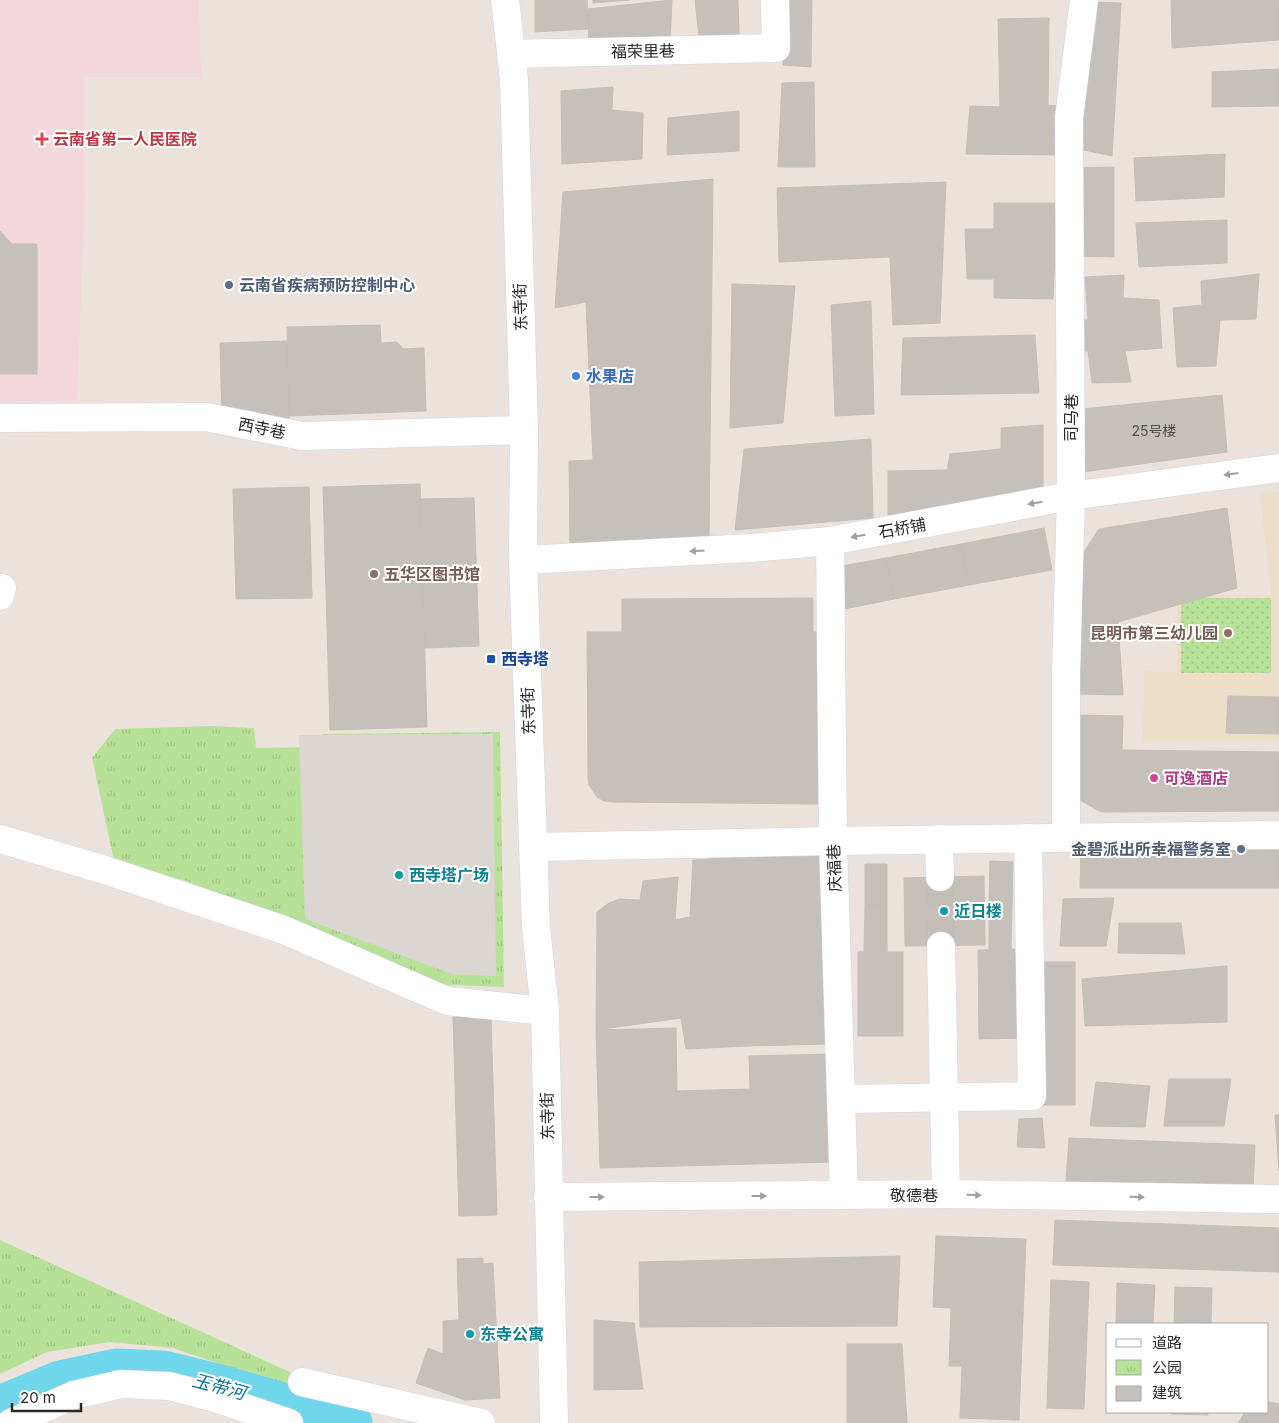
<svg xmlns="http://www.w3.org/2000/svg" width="1279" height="1423" viewBox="0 0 1279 1423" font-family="Inter,'Noto Sans SC',sans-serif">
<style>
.education{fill:#eddeca}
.medical{fill:#f2d8dc}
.grass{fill:url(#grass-dots)}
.park{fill:url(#park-tufts)}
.plaza{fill:#dbd6d2}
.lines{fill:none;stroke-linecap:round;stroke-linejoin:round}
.river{stroke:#6fd6ec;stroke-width:41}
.building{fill:#c6c0bb;stroke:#c6beb5}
.minor-tunnel{stroke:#c4beb7;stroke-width:28;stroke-dasharray:28 14;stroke-linecap:butt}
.minor-casing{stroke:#d0d5e2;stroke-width:29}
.minor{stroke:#fff;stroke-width:28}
.oneway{fill:#9f9f9f}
.health-dot{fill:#e0444e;stroke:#fff;stroke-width:2}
.service-dot{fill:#5c6f8a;stroke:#fff;stroke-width:2}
.shop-dot{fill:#3f7fe0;stroke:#fff;stroke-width:2}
.education-dot{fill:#8d6e63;stroke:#fff;stroke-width:2}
.transit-dot{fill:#1a4fb4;stroke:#fff;stroke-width:2}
.hotel-dot{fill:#d1479c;stroke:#fff;stroke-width:2}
.culture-dot{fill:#0f9aa8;stroke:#fff;stroke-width:2}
.labels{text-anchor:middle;stroke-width:4;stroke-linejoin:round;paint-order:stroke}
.number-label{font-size:14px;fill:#504f4e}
.street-label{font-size:16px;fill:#292929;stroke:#fff}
.health-label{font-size:16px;font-weight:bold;fill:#be3a42;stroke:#fff;text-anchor:start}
.service-label{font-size:16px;font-weight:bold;fill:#4e5e75;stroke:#fff;text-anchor:start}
.shop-label{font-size:16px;font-weight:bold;fill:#366cbe;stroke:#fff;text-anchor:start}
.education-label{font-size:16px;font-weight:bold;fill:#785e54;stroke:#fff;text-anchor:start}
.transit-label{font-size:16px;font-weight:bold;fill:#164399;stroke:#fff;text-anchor:start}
.hotel-label{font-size:16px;font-weight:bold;fill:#b23c85;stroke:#fff;text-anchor:start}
.culture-label{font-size:16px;font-weight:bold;fill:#0d838f;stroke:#fff;text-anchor:start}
.water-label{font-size:18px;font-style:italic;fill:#107496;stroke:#fff}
</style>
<defs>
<pattern id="grass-dots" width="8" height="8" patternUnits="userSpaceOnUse" patternTransform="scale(1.25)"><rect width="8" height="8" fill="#b8e198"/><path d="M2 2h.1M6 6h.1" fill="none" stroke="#9ec183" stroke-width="1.8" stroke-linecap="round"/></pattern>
<pattern id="park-tufts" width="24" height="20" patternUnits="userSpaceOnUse" patternTransform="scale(1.25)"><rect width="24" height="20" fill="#b8e198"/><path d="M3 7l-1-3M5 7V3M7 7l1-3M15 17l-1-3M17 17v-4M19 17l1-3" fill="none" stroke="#9ec183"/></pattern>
</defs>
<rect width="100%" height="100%" fill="#ebe3db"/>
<polygon class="education" points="1279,491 1279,740 1143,740 1144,671 1176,672 1177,595 1271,594 1260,493"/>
<polygon class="medical" points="0,0 199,0 201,77 84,77 85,201 77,401 0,402"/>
<rect class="grass" x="1181" y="598" width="90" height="75"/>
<g class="park">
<polygon points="210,726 254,728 256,748 322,747 322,734 500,732 504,987 429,984 186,881 114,861 92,758 115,729"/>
<polygon points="0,1240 336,1393 331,1402 173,1348 110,1342 47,1352 0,1374"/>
</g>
<polygon class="plaza" points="493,734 496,976 451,974 305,919 299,735"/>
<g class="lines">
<polyline class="river" points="0,1406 60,1381 116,1369 163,1371 220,1385 352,1423"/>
</g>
<g class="building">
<polygon points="535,0 587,0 589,29 535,32"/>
<polygon points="593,0 630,0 593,3"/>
<polygon points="672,0 670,43 589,46 588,9"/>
<polygon points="695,0 738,0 739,34 699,37"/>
<polygon points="781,0 812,0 811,67 783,65"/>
<polygon points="1171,0 1279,0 1279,40 1172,48"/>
<polygon points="1089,2 1121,3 1112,156 1079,149"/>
<polygon points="1049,18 1048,106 1060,105 1062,155 966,154 970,106 1000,107 998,19"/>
<polygon points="1279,69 1279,106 1212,107 1212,72"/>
<polygon points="814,82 815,167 778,167 782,83"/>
<polygon points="613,87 612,110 643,113 642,159 562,164 561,91"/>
<polygon points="739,111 739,151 667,155 668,118"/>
<polygon points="1225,154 1224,197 1136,201 1134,158"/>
<polygon points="1114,167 1114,257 1078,256 1079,168"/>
<polygon points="713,179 709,539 570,549 569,461 593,460 586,302 555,308 563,192"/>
<polygon points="946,182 940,323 893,325 890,257 779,262 777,188"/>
<polygon points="994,203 1057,203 1053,299 994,298 994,279 967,279 965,229 994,229"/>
<polygon points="1227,220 1227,263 1139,267 1136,223"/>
<polygon points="0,231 12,244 37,244 37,374 0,374"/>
<polygon points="1259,274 1256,319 1220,320 1216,366 1177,367 1173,308 1202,305 1201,281"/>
<polygon points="1124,275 1123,298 1159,300 1162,348 1125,351 1131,382 1092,383 1088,351 1075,351 1074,320 1088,320 1085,277"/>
<polygon points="732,284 795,286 783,423 730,428"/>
<polygon points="871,301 874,414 835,416 831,305"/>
<polygon points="380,325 381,343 397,342 403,349 424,348 426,411 289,416 287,327"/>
<polygon points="1035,335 1039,393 901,395 903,338"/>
<polygon points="287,341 289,419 222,420 220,343"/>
<polygon points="1222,395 1227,452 1083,472 1082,409"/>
<polygon points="1043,425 1043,490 888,521 888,471 947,470 950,454 1001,449 1001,428"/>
<polygon points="871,439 873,518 735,530 744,449"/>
<polygon points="420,484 427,727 330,730 323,487"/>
<polygon points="309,487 312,598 236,599 233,489"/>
<polygon points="474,498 479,646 425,648 420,499"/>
<polygon points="1227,508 1237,588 1118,622 1123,695 1077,694 1077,563 1099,529"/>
<polygon points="1044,528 1052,570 969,585 961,544"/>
<polygon points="961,544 969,585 894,599 886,558"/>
<polygon points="886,558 894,599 844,609 837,567"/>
<polygon points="813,598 813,672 622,672 622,599"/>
<polygon points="587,632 818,632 818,804 613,802 604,801 597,797 589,785 588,778"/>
<polygon points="1228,696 1279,697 1279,734 1226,733"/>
<polygon points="1075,715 1123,716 1122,750 1279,752 1279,811 1101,812 1066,792"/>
<polygon points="821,847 826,1044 748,1046 686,1049 681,1018 596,1030 597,912 609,903 620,899 640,900 643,881 678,877 675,920 690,917 693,860 783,854"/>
<polygon points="1081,850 1279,850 1279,888 1080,888"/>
<polygon points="990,861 1013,862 1012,904 989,903"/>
<polygon points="865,864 887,864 887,906 865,905"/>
<polygon points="984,876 985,945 905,946 904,878"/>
<polygon points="1114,898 1106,946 1060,946 1063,899"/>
<polygon points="989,903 1012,904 1011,949 989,950"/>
<polygon points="865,905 887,906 887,952 864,952"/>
<polygon points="1119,923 1181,923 1185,954 1118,953"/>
<polygon points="1023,949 1024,1038 979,1039 978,950"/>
<rect x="858" y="952" width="45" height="84"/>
<rect x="1038" y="962" width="37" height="143"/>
<polygon points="1227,966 1227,1022 1085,1026 1082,979"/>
<polygon points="491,1016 497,1215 459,1216 453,1017"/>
<polygon points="676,1028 677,1091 750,1089 749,1056 831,1054 834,1162 600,1168 596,1030"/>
<polygon points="1169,1079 1231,1079 1224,1126 1164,1126"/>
<polygon points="1096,1082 1150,1086 1145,1127 1090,1126"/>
<polygon points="1275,1115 1279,1115 1279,1171"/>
<polygon points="1042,1118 1045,1148 1017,1147 1019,1119"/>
<polygon points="1069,1138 1255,1145 1253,1190 1066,1182"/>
<polygon points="1055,1220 1279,1228 1279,1272 1053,1265"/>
<polygon points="936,1236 1026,1239 1019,1420 960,1418 962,1366 949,1366 951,1308 933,1307"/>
<polygon points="900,1256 897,1326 640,1327 639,1262"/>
<polygon points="483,1258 483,1264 493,1263 500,1398 465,1400 416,1383 428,1348 443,1354 443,1321 459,1320 457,1259"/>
<polygon points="1051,1280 1089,1282 1084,1409 1047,1408"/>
<polygon points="1117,1283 1155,1285 1153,1324 1116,1324"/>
<polygon points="1175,1287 1212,1288 1211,1324 1174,1324"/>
<polygon points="594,1320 634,1323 643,1389 594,1390"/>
<polygon points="847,1344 902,1344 907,1423 847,1423"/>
<polygon points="1268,1402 1279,1404 1279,1423 1238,1423 1245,1412 1268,1412"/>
<polygon points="1171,1412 1208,1412 1208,1415 1171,1414"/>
</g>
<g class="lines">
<polyline class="minor-tunnel" points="940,877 941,946"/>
<defs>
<g id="minor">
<polyline points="505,0 514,79 524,430 523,560 536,928 545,1011 554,1423"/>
<polyline points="511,54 776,48 775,0"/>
<polyline points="0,418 206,417 302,436 524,430"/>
<polyline points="830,541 833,841 844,1195"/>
<polyline points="523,560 751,548 830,541 1071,496 1279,468"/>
<polyline points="0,596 2,588"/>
<polyline points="1066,837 1066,674 1071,496 1069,118 1084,0"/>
<polyline points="0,839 105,870 284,930 447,1001 545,1011"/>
<polyline points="939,839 940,877"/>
<polyline points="533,847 833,841 1279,835"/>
<polyline points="941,946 946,1194"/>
<polyline points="841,1099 1032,1096 1028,838"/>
<polyline points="548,1197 946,1194 1279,1199"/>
<polyline points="302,1382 481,1423"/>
<polyline points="11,1423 74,1395 121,1384 169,1386 215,1398 289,1423"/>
</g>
</defs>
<use href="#minor" class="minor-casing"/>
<use href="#minor" class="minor"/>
</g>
<defs><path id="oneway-solid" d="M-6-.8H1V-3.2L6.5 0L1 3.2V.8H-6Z" transform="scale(1.25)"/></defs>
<g class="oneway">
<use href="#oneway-solid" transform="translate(1231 474) rotate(172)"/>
<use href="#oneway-solid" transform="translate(1035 503) rotate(170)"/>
<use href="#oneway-solid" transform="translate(858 536) rotate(170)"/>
<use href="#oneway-solid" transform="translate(697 551) rotate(177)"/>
<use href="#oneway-solid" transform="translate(974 1195) rotate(1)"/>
<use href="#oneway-solid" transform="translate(759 1196)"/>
<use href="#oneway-solid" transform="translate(597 1197)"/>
<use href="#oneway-solid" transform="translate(1137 1197) rotate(1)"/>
</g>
<path class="health-dot" d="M39.5 131.5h5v5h5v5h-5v5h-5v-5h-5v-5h5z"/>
<g class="service-dot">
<circle cx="229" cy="285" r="5"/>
<circle cx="1241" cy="849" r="5"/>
</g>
<circle class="shop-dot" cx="576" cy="376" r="5"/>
<g class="education-dot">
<circle cx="374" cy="574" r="5"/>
<circle cx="1228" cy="633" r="5"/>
</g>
<rect class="transit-dot" x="486" y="654" width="10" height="10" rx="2.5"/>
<circle class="hotel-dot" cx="1154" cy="778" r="5"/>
<g class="culture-dot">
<circle cx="399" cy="875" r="5"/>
<circle cx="944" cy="911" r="5"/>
<circle cx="470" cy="1334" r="5"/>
</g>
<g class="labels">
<g class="number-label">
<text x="1154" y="436">25号楼</text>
</g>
<g class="street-label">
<text transform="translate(643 51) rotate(-1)" y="6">福荣里巷</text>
<text transform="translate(520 307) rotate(-92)" y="6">东寺街</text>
<text transform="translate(1071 418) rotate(-90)" y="6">司马巷</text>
<text transform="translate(262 428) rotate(11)" y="6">西寺巷</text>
<text transform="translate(902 528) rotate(-10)" y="6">石桥铺</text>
<text transform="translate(528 711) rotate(-92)" y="6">东寺街</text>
<text transform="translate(834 868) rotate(-92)" y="6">庆福巷</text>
<text transform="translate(547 1116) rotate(-91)" y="6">东寺街</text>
<text x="914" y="1201">敬德巷</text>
</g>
<g class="health-label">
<text x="53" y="145">云南省第一人民医院</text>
</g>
<g class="service-label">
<text x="239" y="291">云南省疾病预防控制中心</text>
<text x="1231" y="855" text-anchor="end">金碧派出所幸福警务室</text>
</g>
<g class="shop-label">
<text x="586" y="382">水果店</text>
</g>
<g class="education-label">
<text x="384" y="580">五华区图书馆</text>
<text x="1218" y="639" text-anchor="end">昆明市第三幼儿园</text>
</g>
<g class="transit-label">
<text x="501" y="665">西寺塔</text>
</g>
<g class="hotel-label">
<text x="1164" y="784">可逸酒店</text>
</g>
<g class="culture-label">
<text x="409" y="881">西寺塔广场</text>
<text x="954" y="917">近日楼</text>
<text x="480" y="1340">东寺公寓</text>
</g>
<g class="water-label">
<text transform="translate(219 1387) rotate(15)" y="6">玉带河</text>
</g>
</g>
<rect x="1106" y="1323" width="162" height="90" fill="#ffffff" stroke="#a9a9a9"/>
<rect x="1116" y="1339" width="25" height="8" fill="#ffffff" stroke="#a9a9a9"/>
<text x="1152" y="1348" font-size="15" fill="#292929">道路</text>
<rect x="1116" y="1360" width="25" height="15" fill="url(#park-tufts)" stroke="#a9a9a9"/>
<text x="1152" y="1373" font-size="15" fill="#292929">公园</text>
<rect x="1116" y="1386" width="25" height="15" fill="#c6c0bb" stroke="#a9a9a9"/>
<text x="1152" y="1398" font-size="15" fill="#292929">建筑</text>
<path d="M12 1403v8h69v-8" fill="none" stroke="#292929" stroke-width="2.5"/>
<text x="20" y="1403" font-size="15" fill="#292929" stroke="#ffffff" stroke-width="4" paint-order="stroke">20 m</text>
</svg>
